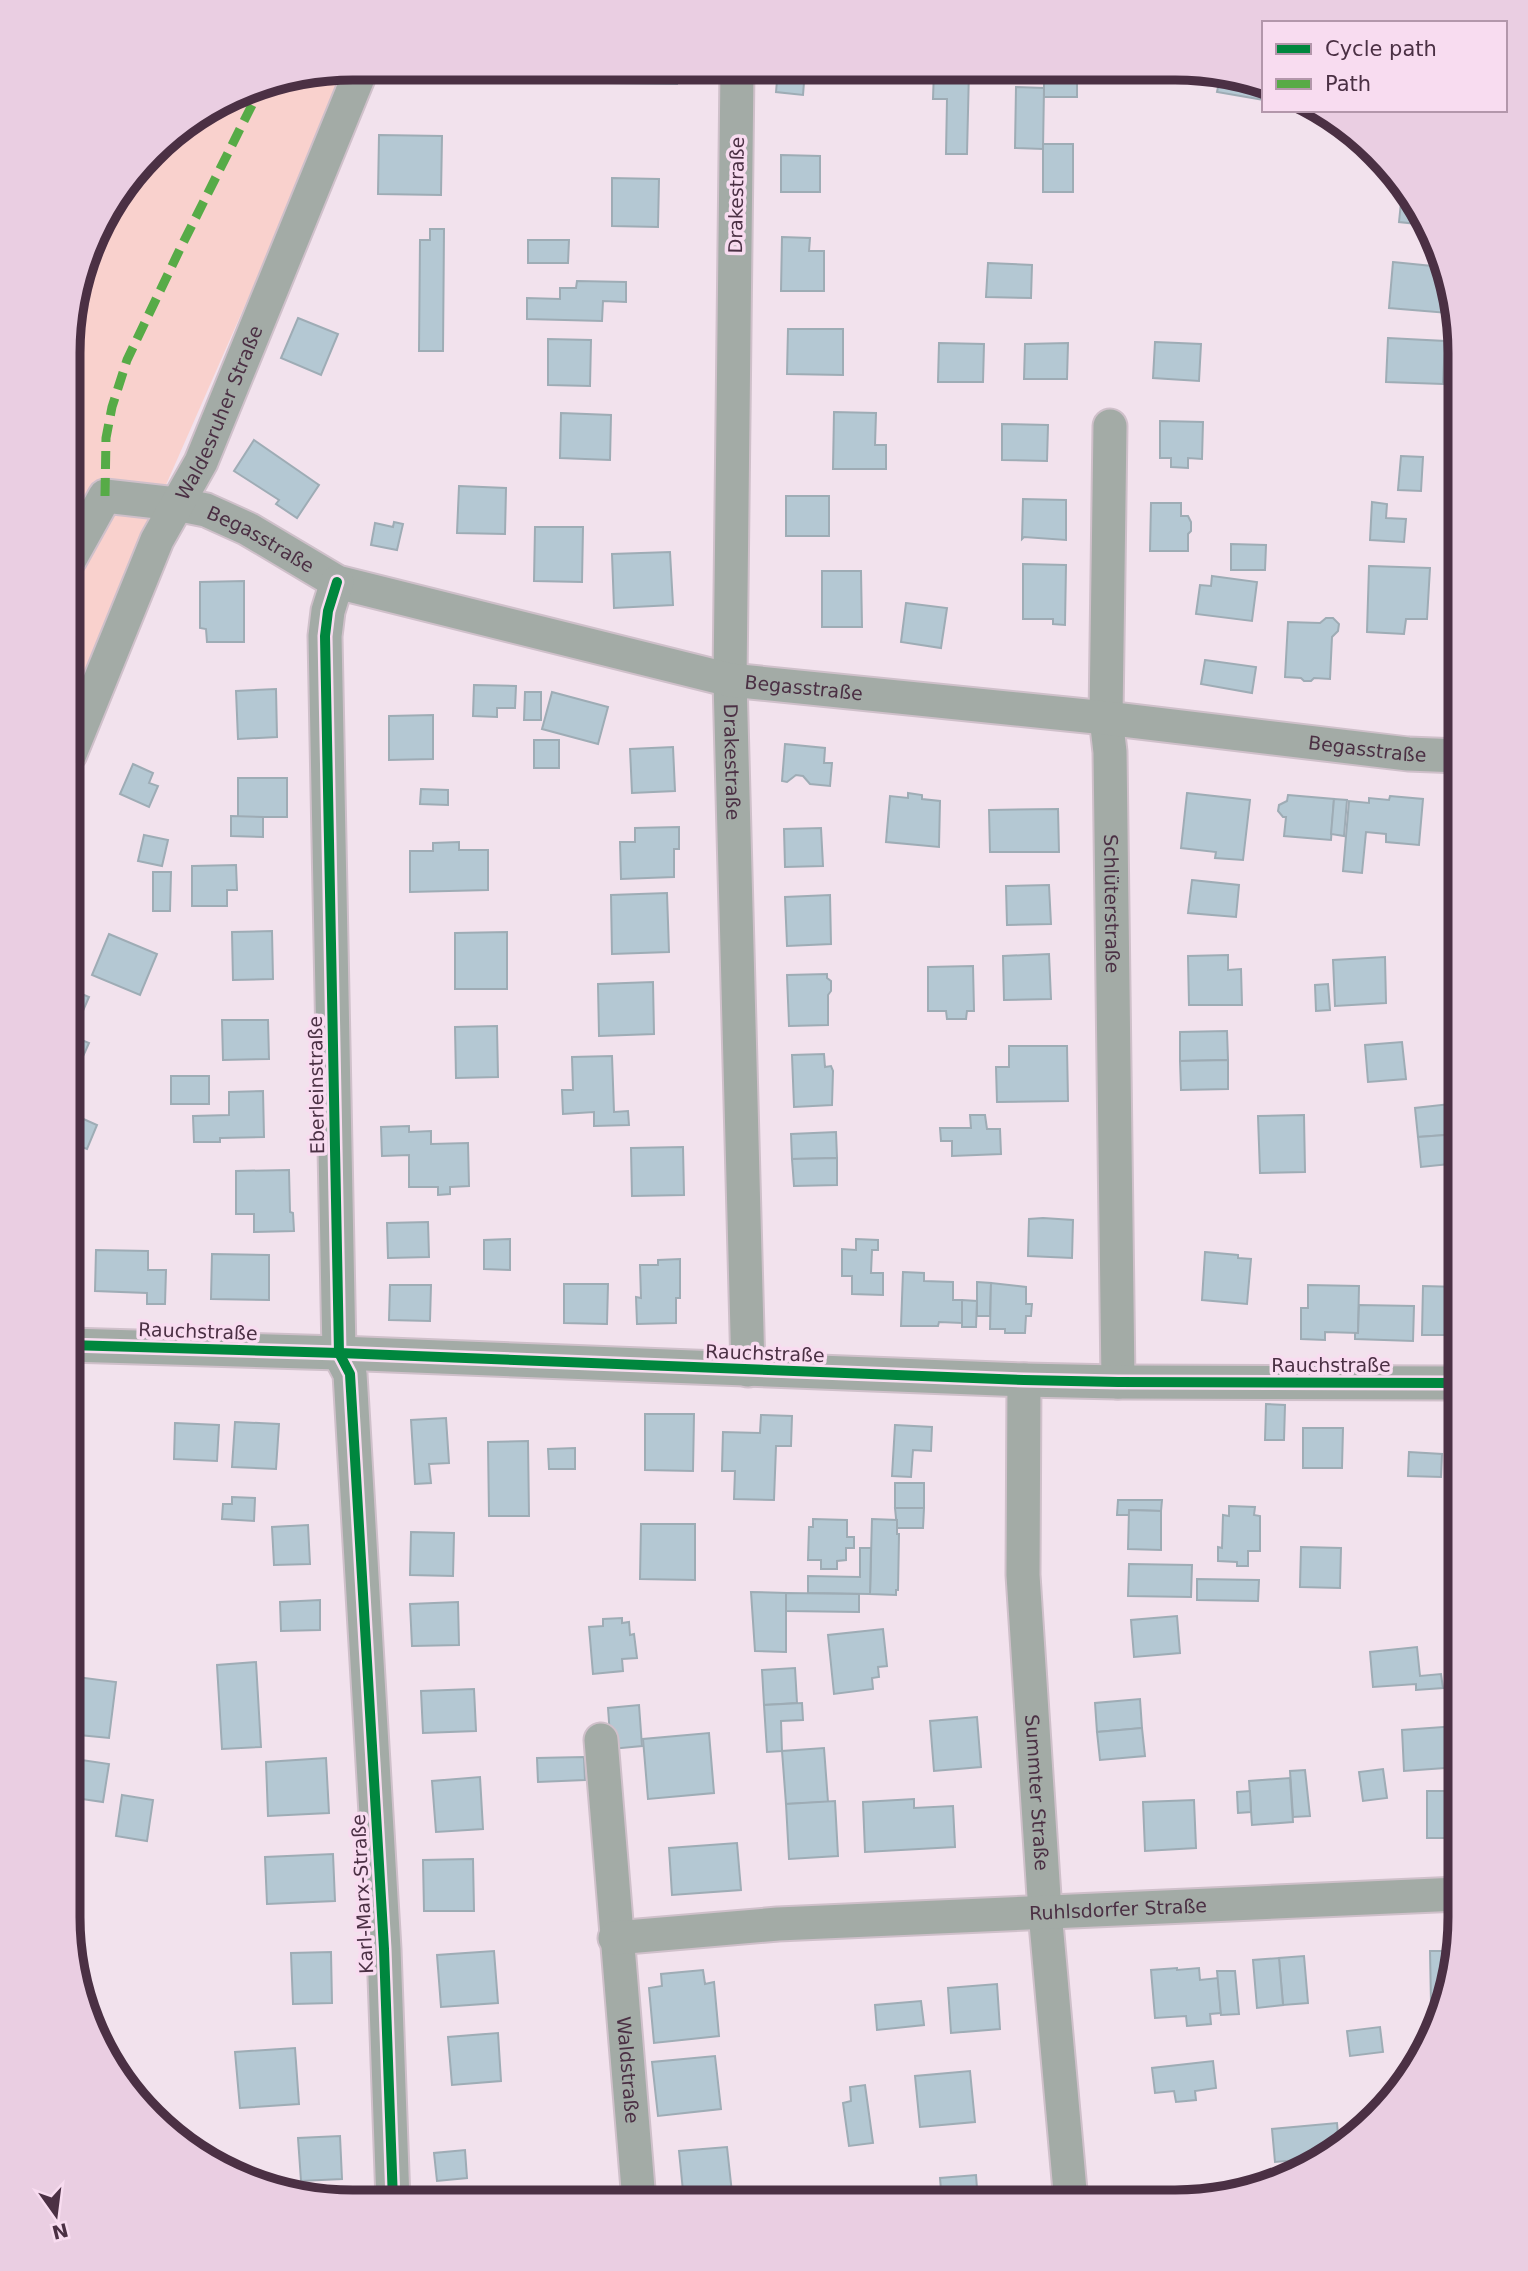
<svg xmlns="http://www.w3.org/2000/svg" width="1528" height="2271" viewBox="0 0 1528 2271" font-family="'DejaVu Sans',sans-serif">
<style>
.green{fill:#f9d1cd}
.building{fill:#b4c8d3;stroke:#9eacb5;stroke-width:2}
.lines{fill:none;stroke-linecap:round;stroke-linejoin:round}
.minor-casing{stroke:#cfc0ca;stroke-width:37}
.minor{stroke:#a3aba6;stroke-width:33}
.quiet{stroke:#57ab47;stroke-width:9;stroke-dasharray:18 9;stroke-linecap:butt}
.cycleway-casing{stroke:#f8dcf0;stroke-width:15}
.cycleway{stroke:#00873e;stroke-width:10}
.labels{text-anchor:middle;stroke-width:7;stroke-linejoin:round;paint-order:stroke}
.street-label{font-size:19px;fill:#4b3044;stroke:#f8dcf0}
.rim{fill:none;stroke:#4b3044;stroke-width:9}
</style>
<rect width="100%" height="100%" fill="#f2e2ed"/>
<polygon class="green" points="354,68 319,137 70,703 71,316 106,211 166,139 262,84"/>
<g class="building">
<polygon points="609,69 678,69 677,84 609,83"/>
<polygon points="778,69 805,70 803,95 776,92"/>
<polygon points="851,70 893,70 893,81 851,80"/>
<polygon points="934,70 969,70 967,154 946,154 947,99 933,99"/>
<rect x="1044" y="70" width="33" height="27"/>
<polygon points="1138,71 1199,71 1196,82"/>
<polygon points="1221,73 1264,85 1264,100 1217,92"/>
<polygon points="1016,87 1044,88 1043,149 1015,148"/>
<polygon points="1311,110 1318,110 1340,123 1310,118"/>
<polygon points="379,135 442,136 441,195 378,194"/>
<rect x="1043" y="144" width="30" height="48"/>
<polygon points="781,155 820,156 820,192 781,192"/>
<polygon points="612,178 659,179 658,227 612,226"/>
<polygon points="1403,183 1427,225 1399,222"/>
<polygon points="430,229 444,229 443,351 419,351 420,240 430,240"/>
<polygon points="782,237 810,238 809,251 824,251 824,291 781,291"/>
<polygon points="528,240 569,240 568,263 528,263"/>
<polygon points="1393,262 1442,267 1449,300 1448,313 1389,308"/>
<polygon points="988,263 1032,265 1031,298 986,297"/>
<polygon points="577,281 626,282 626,302 603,301 602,321 527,319 527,298 560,299 560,288 576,288"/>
<polygon points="298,318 338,334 321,375 281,358"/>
<polygon points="788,329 843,329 843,375 787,374"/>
<polygon points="1388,338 1445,341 1443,384 1386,382"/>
<polygon points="548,339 591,340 590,386 548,385"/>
<polygon points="1155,342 1201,344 1199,381 1153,378"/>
<polygon points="939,343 984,344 983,382 938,382"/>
<polygon points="1068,343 1067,379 1024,379 1025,344"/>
<polygon points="834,412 876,413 875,445 886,445 886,469 833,469"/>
<polygon points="561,413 611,415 610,460 560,458"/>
<polygon points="1160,421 1203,422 1202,459 1188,458 1188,468 1171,467 1171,458 1160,458"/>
<polygon points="1002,424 1048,425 1047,461 1002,460"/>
<polygon points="254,440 319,485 297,518 276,504 279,500 234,471"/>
<polygon points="1401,456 1423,457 1421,491 1398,490"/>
<polygon points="459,486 506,488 505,534 457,533"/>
<rect x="786" y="496" width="43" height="40"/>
<polygon points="1023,499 1066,500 1066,540 1024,537 1022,539"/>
<polygon points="1372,502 1387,504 1386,518 1406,519 1404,542 1370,540"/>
<polygon points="1151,503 1181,503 1181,516 1188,516 1191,522 1191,531 1188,534 1188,551 1150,551"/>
<polygon points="394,522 403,524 397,550 371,545 375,523 393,527"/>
<polygon points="535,527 583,527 582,582 534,581"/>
<polygon points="1231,544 1266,545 1265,570 1231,570"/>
<polygon points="670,552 673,605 614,608 612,554"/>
<polygon points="1023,564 1066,565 1065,625 1053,624 1053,619 1023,619"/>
<polygon points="1369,566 1430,568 1427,619 1406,619 1404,634 1367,632"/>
<polygon points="822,571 861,571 862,627 822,627"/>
<polygon points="1212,576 1257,582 1252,621 1196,614 1200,585 1211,586"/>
<polygon points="244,581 244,642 207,642 206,629 200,628 200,582"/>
<polygon points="906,603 947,608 941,648 901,642"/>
<polygon points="1326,618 1333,618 1339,624 1338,631 1332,637 1330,679 1314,678 1311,681 1304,681 1301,678 1285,677 1288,622 1320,623"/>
<polygon points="1205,660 1256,667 1252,693 1201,684"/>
<polygon points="474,685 516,686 515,708 497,708 497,717 473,716"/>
<polygon points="276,689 277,737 238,739 236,691"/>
<polygon points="525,692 541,692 541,720 524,720"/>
<polygon points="552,692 608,707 598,744 542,729"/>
<polygon points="433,715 433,759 389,760 389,716"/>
<rect x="534" y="740" width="25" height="28"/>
<polygon points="785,744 825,748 824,763 832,763 830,786 810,784 803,776 796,775 787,782 782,781"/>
<polygon points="673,747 675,791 632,793 630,749"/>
<polygon points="133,764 153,773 149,783 158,786 149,807 120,794"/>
<rect x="238" y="778" width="49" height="39"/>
<polygon points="421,789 448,790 448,805 420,804"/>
<polygon points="908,793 922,795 922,799 940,801 939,847 886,842 890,796 908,798"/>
<polygon points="1187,793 1250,800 1243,860 1215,858 1216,852 1181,848"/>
<polygon points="1288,795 1334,799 1331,840 1284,836 1286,817 1283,817 1278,811 1279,805 1287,801"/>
<polygon points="1390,796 1423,799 1419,845 1386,842 1386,834 1366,832 1362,873 1343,871 1349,801 1369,803 1369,798 1389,800"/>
<polygon points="1334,799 1347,800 1344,836 1331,834"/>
<polygon points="1058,809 1059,852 990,852 989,810"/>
<polygon points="231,816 263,817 263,837 231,836"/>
<polygon points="679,827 679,849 674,849 674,877 621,879 620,842 635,842 635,828"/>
<polygon points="821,828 823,866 785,867 784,829"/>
<polygon points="144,835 168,840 162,866 138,861"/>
<polygon points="459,842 459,850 488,850 488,890 410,892 410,851 433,851 433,843"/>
<polygon points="236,865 237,890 227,890 227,906 192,906 192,866"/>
<polygon points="153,872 171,872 170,911 153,911"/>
<polygon points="1192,880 1239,885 1236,917 1188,913"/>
<polygon points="1049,885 1051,924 1007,925 1006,886"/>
<polygon points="667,893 669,952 612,954 611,895"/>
<polygon points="830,895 831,944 787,946 785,897"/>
<polygon points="272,931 273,979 233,980 232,932"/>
<polygon points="507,932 507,989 455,989 455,933"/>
<polygon points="109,934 157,954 140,995 92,975"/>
<polygon points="1049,954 1051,999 1004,1000 1003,956"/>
<polygon points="1228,955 1228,970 1241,969 1242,1005 1189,1005 1188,956"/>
<polygon points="1385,957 1386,1003 1335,1006 1333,960"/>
<polygon points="973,966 974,1011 967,1011 966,1019 947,1019 946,1011 928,1011 928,967"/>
<polygon points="827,974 827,978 831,981 831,991 828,995 828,1025 789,1026 787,975"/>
<polygon points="653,982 654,1034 599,1036 598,984"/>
<polygon points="1328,984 1330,1010 1316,1011 1315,985"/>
<polygon points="70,989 89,997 72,1036 89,1043 81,1061 70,1056"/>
<polygon points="222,1020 268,1020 269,1059 223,1060"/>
<polygon points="497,1026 498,1077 456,1078 455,1027"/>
<polygon points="1227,1031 1228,1060 1180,1061 1180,1032"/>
<polygon points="1402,1042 1406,1079 1368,1082 1365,1045"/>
<polygon points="1009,1046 1067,1046 1068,1101 997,1102 996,1067 1009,1067"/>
<polygon points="824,1054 825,1067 831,1066 833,1071 832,1105 794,1107 792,1055"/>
<polygon points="612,1056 614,1112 628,1111 629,1125 594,1126 594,1112 563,1114 562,1090 573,1090 572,1057"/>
<polygon points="1228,1060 1228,1089 1181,1090 1180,1061"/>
<rect x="171" y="1076" width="38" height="28"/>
<polygon points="263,1091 264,1137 220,1138 220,1142 194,1142 193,1116 229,1115 229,1092"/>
<polygon points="1459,1103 1459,1134 1418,1137 1415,1108"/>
<polygon points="70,1113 97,1125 87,1149 69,1142"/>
<polygon points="970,1115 985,1115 987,1129 1000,1129 1001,1154 952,1156 952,1141 941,1141 940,1128 971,1128"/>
<polygon points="1304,1115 1305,1172 1260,1173 1258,1116"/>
<polygon points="409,1126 409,1132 431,1131 431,1144 468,1143 469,1186 450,1187 450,1194 438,1195 438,1187 409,1187 409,1155 382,1156 381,1127"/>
<polygon points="836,1132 837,1158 792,1159 791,1134"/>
<polygon points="1459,1134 1459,1163 1421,1167 1418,1137"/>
<polygon points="683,1147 684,1195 632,1196 631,1148"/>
<polygon points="837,1158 837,1185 794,1186 792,1159"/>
<polygon points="289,1170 290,1212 293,1213 294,1231 254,1232 254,1214 236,1214 236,1171"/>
<polygon points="1043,1218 1073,1220 1072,1258 1028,1256 1029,1219"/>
<polygon points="428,1222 429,1257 388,1258 387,1223"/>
<polygon points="510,1239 510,1270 484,1269 484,1240"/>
<polygon points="856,1239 878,1240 878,1250 872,1250 871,1273 883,1273 883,1295 852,1294 852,1276 842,1276 842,1249 856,1250"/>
<polygon points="96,1250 148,1251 148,1270 166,1270 165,1304 147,1304 147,1293 95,1291"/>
<polygon points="1205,1252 1238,1255 1238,1258 1251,1259 1247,1304 1202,1300"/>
<polygon points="212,1254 269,1255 269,1300 211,1299"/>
<polygon points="680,1259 680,1298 676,1298 676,1323 637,1324 636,1297 641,1298 640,1265 658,1265 658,1260"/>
<polygon points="903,1272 924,1273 924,1281 953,1282 953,1300 962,1300 962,1323 939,1322 938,1326 901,1326"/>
<polygon points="977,1282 991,1283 990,1316 977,1316"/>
<polygon points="991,1283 1026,1287 1026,1304 1032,1304 1031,1316 1026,1316 1025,1333 1005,1333 1005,1329 990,1329"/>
<polygon points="564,1284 608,1284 607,1324 564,1323"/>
<polygon points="390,1285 431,1285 430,1321 389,1320"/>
<polygon points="1308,1285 1359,1286 1358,1333 1325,1332 1325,1340 1301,1339 1301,1308 1308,1308"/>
<polygon points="1423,1286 1459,1287 1459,1335 1422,1335"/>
<polygon points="962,1300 977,1301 976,1327 962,1327"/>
<polygon points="1359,1305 1414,1306 1413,1341 1355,1339 1355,1333 1358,1333"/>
<polygon points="1266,1404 1285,1405 1284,1440 1265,1440"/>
<polygon points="645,1414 694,1414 693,1471 645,1470"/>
<polygon points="761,1415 792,1416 791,1446 776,1446 774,1500 734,1499 735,1471 722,1471 723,1432 760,1433"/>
<polygon points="446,1418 449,1463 429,1464 431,1483 415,1484 411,1420"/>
<polygon points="235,1422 279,1424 276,1469 232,1467"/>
<polygon points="175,1423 219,1425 217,1461 174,1459"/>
<polygon points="895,1425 932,1427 931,1451 913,1450 911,1477 892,1476"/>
<polygon points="1303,1428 1343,1428 1342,1468 1303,1468"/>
<polygon points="528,1441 529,1516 489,1516 488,1442"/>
<polygon points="575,1448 575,1469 549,1469 548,1449"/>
<polygon points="1409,1452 1442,1454 1441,1477 1408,1476"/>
<rect x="895" y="1483" width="29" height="25"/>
<polygon points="232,1497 255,1498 254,1521 222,1519 223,1504 232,1504"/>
<polygon points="1118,1500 1162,1500 1161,1511 1129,1510 1129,1515 1117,1515"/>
<polygon points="1229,1506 1255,1507 1254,1515 1260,1516 1260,1551 1248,1551 1248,1566 1237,1566 1237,1562 1218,1561 1218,1547 1222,1548 1223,1515 1229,1516"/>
<polygon points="895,1508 924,1508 923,1528 897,1528"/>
<polygon points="1129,1510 1161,1511 1161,1550 1128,1549"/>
<polygon points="813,1519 847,1520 847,1537 854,1537 854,1548 846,1548 846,1560 837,1561 837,1569 821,1569 821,1560 808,1560 809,1527 813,1527"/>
<polygon points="872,1519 897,1520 897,1534 899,1534 898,1590 896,1590 896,1595 870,1594"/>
<polygon points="641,1524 695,1524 695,1580 640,1579"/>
<polygon points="308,1525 310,1564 274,1565 272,1527"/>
<polygon points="411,1532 454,1533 453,1576 410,1575"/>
<polygon points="1301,1547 1341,1548 1340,1588 1300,1587"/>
<polygon points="860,1548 871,1548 870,1594 808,1593 808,1576 860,1577"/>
<polygon points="1447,1557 1459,1558 1459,1588 1446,1588"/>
<polygon points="1129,1564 1192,1565 1191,1597 1128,1596"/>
<polygon points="1197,1579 1259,1580 1258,1601 1197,1600"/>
<polygon points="751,1592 786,1593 786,1652 755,1651"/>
<polygon points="786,1593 859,1594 859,1612 786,1611"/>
<polygon points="320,1600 320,1630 281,1631 280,1602"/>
<polygon points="458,1602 459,1645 412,1646 410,1604"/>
<polygon points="1177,1616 1180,1653 1134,1657 1131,1620"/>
<polygon points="622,1618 622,1623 629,1622 630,1635 634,1634 637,1658 622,1659 623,1671 593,1674 589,1627 603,1626 603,1619"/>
<polygon points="883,1629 887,1666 878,1667 879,1677 872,1678 873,1689 834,1694 828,1635"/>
<polygon points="1417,1647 1420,1676 1441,1674 1443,1688 1416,1690 1416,1684 1373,1687 1370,1652"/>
<polygon points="256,1662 261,1747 222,1749 217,1665"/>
<polygon points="795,1668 797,1703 764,1705 762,1670"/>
<polygon points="69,1676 116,1682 109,1738 69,1734"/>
<polygon points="474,1689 476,1731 423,1733 421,1691"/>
<polygon points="1140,1699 1142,1728 1097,1732 1095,1703"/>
<polygon points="802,1703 803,1720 781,1721 782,1751 767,1752 764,1705"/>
<polygon points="639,1705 642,1746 611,1749 608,1708"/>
<polygon points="977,1717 981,1767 934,1771 930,1721"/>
<polygon points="1457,1726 1459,1767 1404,1771 1402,1730"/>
<polygon points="1142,1728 1145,1756 1100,1760 1097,1732"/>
<polygon points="709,1733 714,1793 648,1799 643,1739"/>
<polygon points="824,1748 828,1802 786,1804 782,1751"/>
<polygon points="584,1757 585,1780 538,1782 537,1758"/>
<polygon points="68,1758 109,1764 103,1802 68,1797"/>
<polygon points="326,1758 329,1813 268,1816 266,1762"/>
<polygon points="1383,1769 1387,1798 1363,1801 1359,1772"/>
<polygon points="1305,1770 1310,1816 1293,1817 1290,1771"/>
<polygon points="480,1777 483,1829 436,1832 432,1781"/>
<polygon points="1290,1778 1293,1822 1252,1825 1249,1781"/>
<polygon points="1250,1791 1251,1812 1238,1813 1237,1792"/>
<rect x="1427" y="1791" width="32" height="47"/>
<polygon points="122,1795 153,1800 147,1841 116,1836"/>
<polygon points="914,1799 914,1808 953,1806 955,1847 865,1852 863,1802"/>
<polygon points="1194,1800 1196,1848 1145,1851 1143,1802"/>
<polygon points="835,1801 838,1856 789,1859 786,1804"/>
<polygon points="737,1843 741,1890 672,1895 669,1848"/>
<polygon points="333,1854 335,1901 267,1904 265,1857"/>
<polygon points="473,1859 474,1911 424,1911 423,1860"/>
<polygon points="68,1870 73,1871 71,1885 80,1886 77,1907 68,1906"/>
<polygon points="75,1951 83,1952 80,1975"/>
<polygon points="494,1951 498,2003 441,2007 437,1955"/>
<polygon points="1430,1951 1456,1951 1446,2003 1431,2003"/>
<polygon points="331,1952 332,2003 293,2004 291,1953"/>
<polygon points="1304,1956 1308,2003 1283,2005 1279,1958"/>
<polygon points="1279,1958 1283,2005 1257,2008 1253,1960"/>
<polygon points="1177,1968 1177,1970 1199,1968 1200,1980 1218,1978 1221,2013 1210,2014 1211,2024 1187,2026 1186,2016 1155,2018 1151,1970"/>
<polygon points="703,1970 705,1984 714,1982 719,2036 654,2043 649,1988 662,1986 661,1974"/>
<polygon points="1217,1971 1235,1971 1239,2014 1221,2015"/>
<polygon points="997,1984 1000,2029 951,2033 948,1988"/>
<polygon points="921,2001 924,2025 877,2030 875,2005"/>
<polygon points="1380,2027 1383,2052 1350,2056 1347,2031"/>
<polygon points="498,2033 501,2081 452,2085 448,2037"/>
<polygon points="295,2048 299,2104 240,2108 235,2052"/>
<polygon points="715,2056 721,2109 658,2116 652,2062"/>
<polygon points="1213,2061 1216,2088 1195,2091 1196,2100 1176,2102 1174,2091 1155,2093 1152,2068"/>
<polygon points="970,2071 975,2122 920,2127 915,2076"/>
<polygon points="865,2085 873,2143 849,2146 843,2103 851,2101 850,2087"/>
<polygon points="1337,2123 1339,2146 1321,2158 1275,2162 1272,2129"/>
<polygon points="340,2136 342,2179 301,2181 298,2138"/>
<polygon points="727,2147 733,2202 684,2201 679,2151"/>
<polygon points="465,2150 467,2178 437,2181 434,2153"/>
<polygon points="976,2175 978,2202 942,2202 940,2178"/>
</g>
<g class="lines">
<defs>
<g id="minor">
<path id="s1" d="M737,69L730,680L748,1370"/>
<path id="s2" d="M1110,426L1106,718L1110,752L1118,1382"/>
<path id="s3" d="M70,559L105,496L176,504L206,510L248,529L337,582L730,680L1106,718L1408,754L1460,756"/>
<polyline points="337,582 328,611 325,636 339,1353 350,1374 384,1949 393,2201"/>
<path id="s4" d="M70,754L157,540L201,462L362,68"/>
<polyline points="69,1345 339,1353 1024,1380 1118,1382 1459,1383"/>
<path id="s5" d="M1024,1380L1023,1575L1045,1912L1071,2202"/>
<path id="s6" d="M601,1740L639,2201"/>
<path id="s7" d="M615,1938L778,1924L1459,1894"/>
</g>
</defs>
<use href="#minor" class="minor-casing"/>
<use href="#minor" class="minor"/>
<polyline class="quiet" points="105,496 106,438 112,407 127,360 180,249 263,83"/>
<defs>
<g id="cycleway">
<polyline points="337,582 328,611 325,636 339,1353 350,1374 384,1949 393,2201"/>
<polyline points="69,1345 339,1353 1024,1380 1118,1382 1459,1383"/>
</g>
</defs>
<use href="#cycleway" class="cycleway-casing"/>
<use href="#cycleway" class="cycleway"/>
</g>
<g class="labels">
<g class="street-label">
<text transform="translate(736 195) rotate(-89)" y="7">Drakestraße</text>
<text dy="7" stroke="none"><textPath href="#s4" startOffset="373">Waldesruher Straße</textPath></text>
<text dy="7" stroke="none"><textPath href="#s3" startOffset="236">Begasstraße</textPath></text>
<text dy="7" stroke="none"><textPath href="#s3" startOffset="803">Begasstraße</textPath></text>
<text dy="7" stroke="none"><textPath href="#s3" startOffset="1370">Begasstraße</textPath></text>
<text dy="7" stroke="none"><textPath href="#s1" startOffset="693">Drakestraße</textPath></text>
<text dy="7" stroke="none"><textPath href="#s2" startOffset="478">Schlüterstraße</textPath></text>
<text transform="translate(316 1085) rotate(-91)" y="7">Eberleinstraße</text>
<text transform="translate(198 1331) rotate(2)" y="7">Rauchstraße</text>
<text transform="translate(765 1353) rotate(2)" y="7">Rauchstraße</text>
<text x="1331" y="1372">Rauchstraße</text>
<text dy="7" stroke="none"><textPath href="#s5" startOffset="413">Summter Straße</textPath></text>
<text transform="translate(362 1894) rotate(-93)" y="7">Karl-Marx-Straße</text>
<text dy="7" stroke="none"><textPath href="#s7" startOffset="504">Ruhlsdorfer Straße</textPath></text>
<text dy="7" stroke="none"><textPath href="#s6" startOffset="331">Waldstraße</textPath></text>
</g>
</g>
<path d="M0 0H1528V2271H0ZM353 80H1175A273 273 0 0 1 1448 353V1917A273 273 0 0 1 1175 2190H353A273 273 0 0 1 80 1917V353A273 273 0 0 1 353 80Z" fill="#eacee2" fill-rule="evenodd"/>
<path class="rim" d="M353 80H1175A273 273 0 0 1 1448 353V1917A273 273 0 0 1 1175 2190H353A273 273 0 0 1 80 1917V353A273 273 0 0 1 353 80Z"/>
<rect x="1262" y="21" width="245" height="91" fill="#f8dcf0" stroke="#b397ab" stroke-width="2"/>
<rect x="1276" y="44" width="35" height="10" fill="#00873e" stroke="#b397ab" stroke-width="2"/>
<text x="1325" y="56" font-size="21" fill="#4b3044">Cycle path</text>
<rect x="1276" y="79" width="35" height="10" fill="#57ab47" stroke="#b397ab" stroke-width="2"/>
<text x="1325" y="91" font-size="21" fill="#4b3044">Path</text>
<g transform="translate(56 2215) rotate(166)" stroke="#f8dcf0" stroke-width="5" paint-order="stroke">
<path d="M0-5L12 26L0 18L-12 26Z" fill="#4b3044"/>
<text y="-10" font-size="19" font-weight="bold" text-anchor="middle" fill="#4b3044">N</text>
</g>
</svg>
